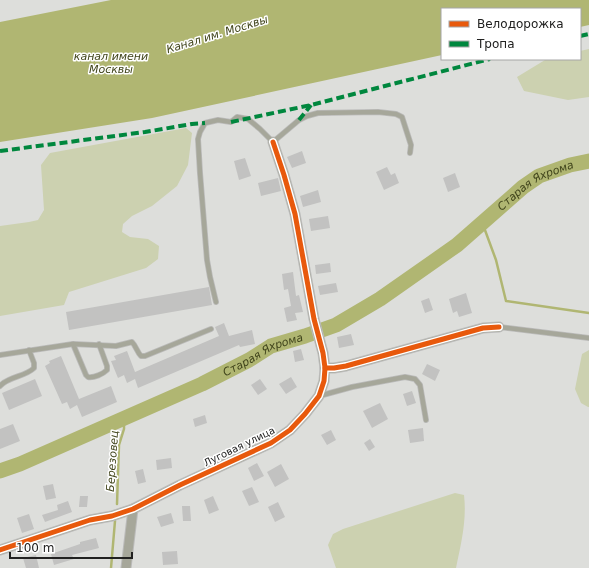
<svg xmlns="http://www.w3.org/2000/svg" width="589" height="568" viewBox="0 0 589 568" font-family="'DejaVu Sans',sans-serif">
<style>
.green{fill:#ccd1b0}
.water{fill:#b0b672}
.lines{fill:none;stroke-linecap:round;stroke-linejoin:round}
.stream{stroke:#b0b672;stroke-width:2.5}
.river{stroke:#b0b672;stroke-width:15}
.building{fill:#c2c2c1}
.service-casing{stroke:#bbbbba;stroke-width:6}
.minor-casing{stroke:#bbbbba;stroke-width:11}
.service{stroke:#a6a79a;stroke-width:4.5}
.minor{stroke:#a6a79a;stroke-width:9}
.quiet{stroke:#00873e;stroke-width:4;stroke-dasharray:8 4;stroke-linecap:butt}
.cycleway-casing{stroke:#fff;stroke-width:8}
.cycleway{stroke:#e8590c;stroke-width:5}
.labels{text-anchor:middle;stroke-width:3;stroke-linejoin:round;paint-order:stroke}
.street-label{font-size:10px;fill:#212120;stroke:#fff}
.water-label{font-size:11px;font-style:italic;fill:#41451c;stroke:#fff}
</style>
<rect width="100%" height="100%" fill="#dddedb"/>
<g class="green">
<polygon points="589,49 589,97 568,100 524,91 517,77 545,60 549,59 580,59 580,51"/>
<polygon points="186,128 192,133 188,165 177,186 152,206 132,216 123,224 122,232 130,237 148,239 159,246 158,259 146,268 69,292 64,305 0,316 0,226 29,222 38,220 44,210 41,165 50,153"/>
<polygon points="589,350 589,407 588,407 581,403 575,389 582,354"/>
<path d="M455,493L464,495C467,520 461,544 456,568H336L328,545L333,534L343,529Z"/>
</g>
<polygon class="water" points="111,0 589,0 589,25 580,27 580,9 442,9 442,55 152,118 0,142 0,22"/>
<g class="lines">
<g class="stream">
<polyline points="482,222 496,260 506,301 589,313"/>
<polyline points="117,504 119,445 124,429 124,425 119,421"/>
<polyline points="111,568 115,521"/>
</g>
<path class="river" id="s1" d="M0,471L20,464L202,384L249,360L271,346L305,336L336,325L380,299L457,245L523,187L539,176L570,165L589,161"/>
</g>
<g class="building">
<polygon points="302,151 306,163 292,168 287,157"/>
<polygon points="245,158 251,176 239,180 234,161"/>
<polygon points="387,167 391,175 395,173 399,183 384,190 376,172"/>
<polygon points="455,173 460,187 448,192 443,178"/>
<polygon points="278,178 281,191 261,196 258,183"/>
<polygon points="318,190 321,202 303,207 300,196"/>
<polygon points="328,216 330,228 311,231 309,219"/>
<polygon points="330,263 331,272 316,274 315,265"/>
<polygon points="293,272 296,296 299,295 303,312 295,313 297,320 287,322 284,308 291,306 288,289 284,290 282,274"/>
<polygon points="336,283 338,292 320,295 318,286"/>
<polygon points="209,287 212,305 69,330 66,312"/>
<polygon points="466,293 472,313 459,317 457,311 453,313 449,299"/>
<polygon points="429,298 433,310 425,313 421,301"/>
<polygon points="224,323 229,336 252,330 255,344 240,347 239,345 138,388 135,379 127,383 124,375 118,378 111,361 116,360 114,356 127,351 135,372 219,336 215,327"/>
<polygon points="351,334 354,345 339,348 337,337"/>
<polygon points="301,349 304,360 295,362 293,351"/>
<polygon points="61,356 79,399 111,386 117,402 82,417 77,405 70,409 67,402 62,404 45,366 50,363 49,361"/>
<polygon points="427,364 440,370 435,381 422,374"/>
<polygon points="291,377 297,387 286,394 279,384"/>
<polygon points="35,379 42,396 9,410 2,393"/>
<polygon points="260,379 267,389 258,395 251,385"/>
<polygon points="412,391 416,403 407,406 403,394"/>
<polygon points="380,403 388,419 372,428 363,411"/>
<polygon points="205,415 207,423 195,427 193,419"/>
<polygon points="13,424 20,441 0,449 0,429"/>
<polygon points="423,428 424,441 410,443 408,430"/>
<polygon points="331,430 336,440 327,445 321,435"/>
<polygon points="370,439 375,447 369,451 364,443"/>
<polygon points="171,458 172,468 157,470 156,460"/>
<polygon points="257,463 264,476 254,481 248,468"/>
<polygon points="281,464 289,479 275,487 267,472"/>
<polygon points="143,469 146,482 138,484 135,471"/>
<polygon points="53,484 56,498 46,500 43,486"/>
<polygon points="252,487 259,502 249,506 242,491"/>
<polygon points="80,496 88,496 87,507 79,507"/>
<polygon points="213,496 219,510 209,514 204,500"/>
<polygon points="68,501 72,512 45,522 42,515 58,510 57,505"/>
<polygon points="278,502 285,517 275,522 268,507"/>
<polygon points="182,506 190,506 191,521 183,521"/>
<polygon points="171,513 174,523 161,527 157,517"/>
<polygon points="29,514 34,529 22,533 17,518"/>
<polygon points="96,538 99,548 72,555 74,559 54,565 51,554 80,544 80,542"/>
<polygon points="177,551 178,564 163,565 162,552"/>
<polygon points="36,555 39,568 26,568 23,558"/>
</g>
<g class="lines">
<defs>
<g id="service">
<polyline points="216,302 210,277 207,260 200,173 198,139 200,132 205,123 218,120 231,122 237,117 248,119 260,129 273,142 299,120 307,116 318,113 378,112 396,114 402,117 411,145 410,153"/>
<polyline points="499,327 589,338"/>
<path d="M73,344L86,375L88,377C94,378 103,374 107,370V366L99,344"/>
<path d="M0,355L73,344L116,346L132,342C136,346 137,352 141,356H145L211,329"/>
<path d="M0,386C9,376 25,377 34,368V363L29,350"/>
<polyline points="319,396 352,387 405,377 415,379 420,385 426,420"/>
</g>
<g id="minor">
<polyline points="325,368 334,368 346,366 483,328 499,327"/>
<polyline points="0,550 90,520 112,516 133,509 180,485 271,443 290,430 305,414 319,396 324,381 325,368 323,353 314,319 295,214 284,175 273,142"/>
<polyline points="126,568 133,509"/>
</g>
</defs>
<use href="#service" class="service-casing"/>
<use href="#minor" class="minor-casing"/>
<use href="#service" class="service"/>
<use href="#minor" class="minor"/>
<g class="quiet">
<polyline points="580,36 589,34"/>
<polyline points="299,120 311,105"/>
<polyline points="231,122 311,105 490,59"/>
<polyline points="0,151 145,132 192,124 205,123"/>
</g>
<defs>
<g id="cycleway">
<polyline points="325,368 334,368 346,366 483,328 499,327"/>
<polyline points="0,550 90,520 112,516 133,509 180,485 271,443 290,430 305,414 319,396 324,381 325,368 323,353 314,319 295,214 284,175 273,142"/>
</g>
</defs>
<use href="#cycleway" class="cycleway-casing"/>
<use href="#cycleway" class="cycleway"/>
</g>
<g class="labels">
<g class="street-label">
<text transform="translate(239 446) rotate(-26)" y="4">Луговая улица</text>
</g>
<g class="water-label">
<text transform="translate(217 34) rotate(-17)" y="4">Канал им. Москвы</text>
<text x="111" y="60">канал имени<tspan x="111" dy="13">Москвы</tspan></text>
<text dy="4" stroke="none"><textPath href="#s1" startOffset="612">Старая Яхрома</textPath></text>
<text dy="4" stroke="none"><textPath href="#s1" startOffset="288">Старая Яхрома</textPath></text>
<text transform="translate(112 461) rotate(-86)" y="4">Березовец</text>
</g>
</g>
<rect x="441" y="8" width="140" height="52" fill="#ffffff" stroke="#a6a6a6"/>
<rect x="449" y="21" width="20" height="6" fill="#e8590c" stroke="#a6a6a6"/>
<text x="477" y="28" font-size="12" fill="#212120">Велодорожка</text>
<rect x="449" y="41" width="20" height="6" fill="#00873e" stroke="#a6a6a6"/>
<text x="477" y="48" font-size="12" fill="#212120">Тропа</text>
<path d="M10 552v6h122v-6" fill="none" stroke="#212120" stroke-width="2"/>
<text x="16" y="552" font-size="12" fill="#212120" stroke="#ffffff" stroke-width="3" paint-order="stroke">100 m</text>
</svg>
